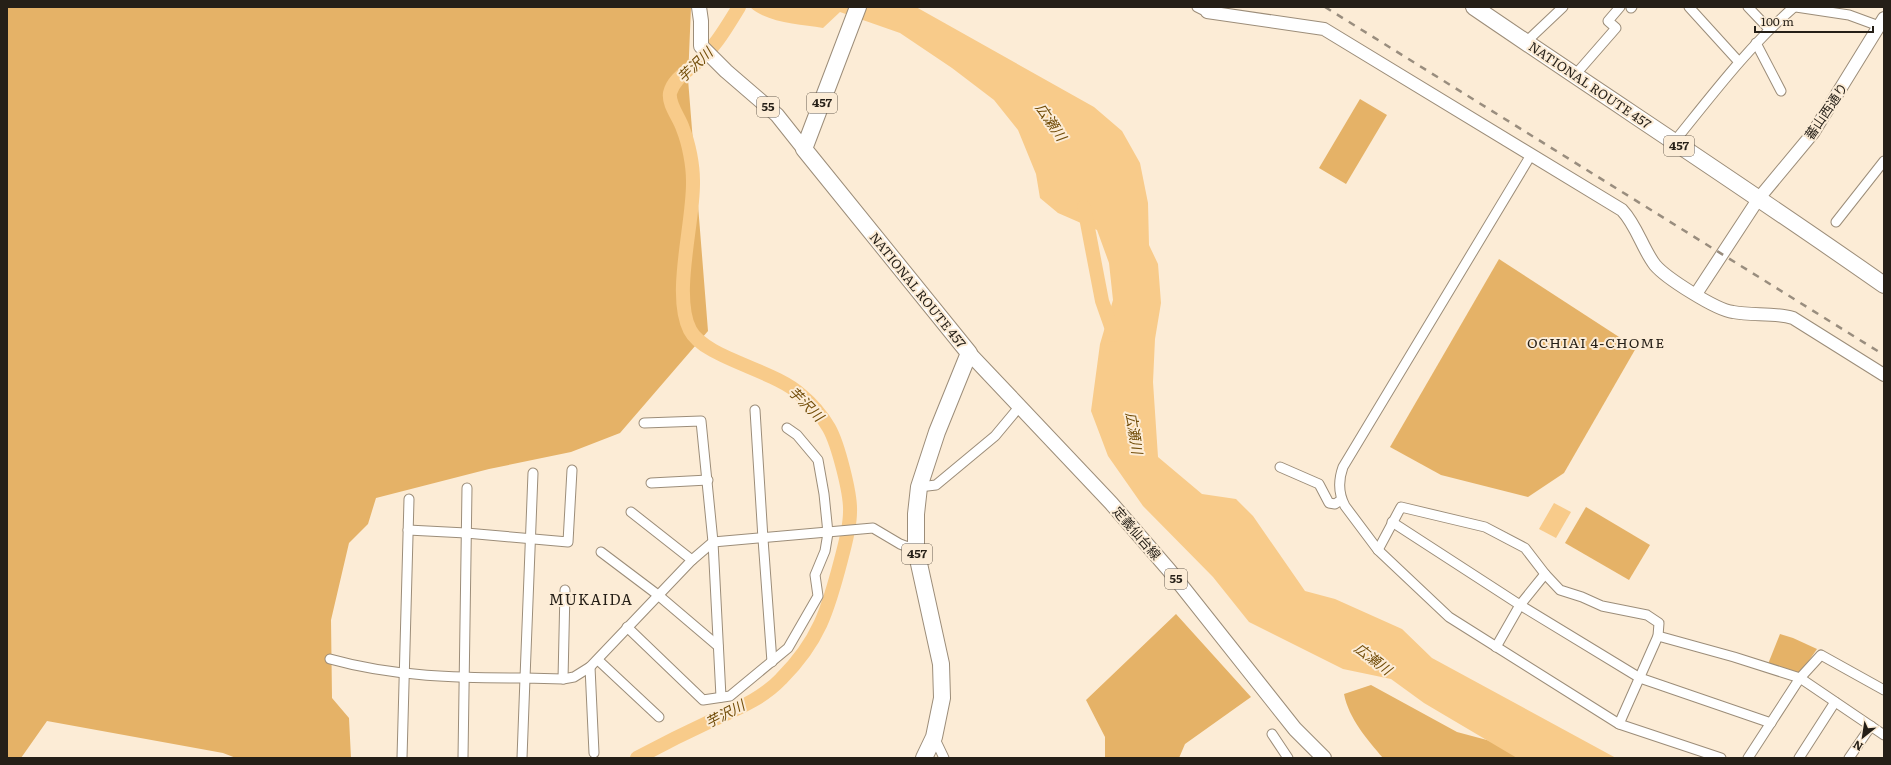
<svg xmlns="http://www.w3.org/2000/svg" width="1891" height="765" viewBox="0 0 1891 765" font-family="Literata,'Noto Sans JP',serif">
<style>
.green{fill:#e5b267}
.water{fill:#f8cb8a}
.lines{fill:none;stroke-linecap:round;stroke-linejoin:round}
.river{stroke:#f8cb8a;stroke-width:14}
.street-casing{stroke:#9c8d79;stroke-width:11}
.secondary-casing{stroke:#9c8d79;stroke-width:14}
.primary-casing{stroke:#9c8d79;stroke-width:16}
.highway-casing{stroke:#9c8d79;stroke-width:18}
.street{stroke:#fff;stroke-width:9}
.secondary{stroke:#fff;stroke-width:12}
.primary{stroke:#fff;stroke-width:14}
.highway{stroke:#fff;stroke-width:16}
.rail{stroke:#998d7e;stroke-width:2.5;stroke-dasharray:7 7;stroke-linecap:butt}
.labels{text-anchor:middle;stroke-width:4;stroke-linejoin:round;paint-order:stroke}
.shield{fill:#fcecd6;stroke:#665c50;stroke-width:1}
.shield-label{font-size:12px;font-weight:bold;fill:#251f17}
.street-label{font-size:13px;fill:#251f17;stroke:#fcecd6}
.water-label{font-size:14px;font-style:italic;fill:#724d09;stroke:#fcecd6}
.neighbourhood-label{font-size:14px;letter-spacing:1px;fill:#251f17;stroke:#fcecd6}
.quarter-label{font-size:15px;letter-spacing:1px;fill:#251f17;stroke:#fcecd6}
</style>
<rect width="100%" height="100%" fill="#fcecd6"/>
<g class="green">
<polygon points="7,7 691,7 688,79 708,331 620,433 571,452 489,469 376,498 368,524 349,543 331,620 332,698 349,718 351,758 236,758 223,753 47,721 21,758 7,758"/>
<polygon points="1360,99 1387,115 1346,184 1319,168"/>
<polygon points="1499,259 1636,348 1564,473 1528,497 1441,475 1390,447"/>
<polygon points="1586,507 1650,545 1629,580 1565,543"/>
<polygon points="1176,614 1251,697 1185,744 1179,758 1105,758 1105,737 1086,700"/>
<polygon points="1780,634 1793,638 1817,649 1799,675 1768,664"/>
<path d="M1371,685L1457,732L1554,758H1383C1367,739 1349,719 1344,694Z"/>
</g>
<g class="water">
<path d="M750,7H916L1094,107L1122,131L1140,163L1148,203L1149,245L1158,264L1161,303L1155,339L1153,382L1158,457L1202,494L1236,499L1253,516L1305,591L1335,599L1402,629L1432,658L1616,758H1517L1424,703L1391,679L1343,669L1249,622L1213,577L1143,506L1108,456L1091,411L1100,344L1113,300L1109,263L1097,230L1058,213L1040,198L1036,174L1018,130L994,100L952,68L900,33L840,12L823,28C799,24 767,23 750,7Z"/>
<polygon points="1554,503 1571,512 1556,538 1539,529"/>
</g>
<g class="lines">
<g class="river">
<polyline points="1084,207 1102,301 1114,335"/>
<path d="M637,758C663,744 689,731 715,719C739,708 763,698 781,679C819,641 828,610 841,560C845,544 850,528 850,512C851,494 838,444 829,428C822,416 812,404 801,395C775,370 704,358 690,330C672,295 694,222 693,181C693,165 689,144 683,129C680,118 668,105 670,93C673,80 686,72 695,64C715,48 726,28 739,7"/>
</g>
<defs>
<g id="street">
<polyline points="1197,7 1207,12"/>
<polyline points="1689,7 1739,62"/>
<polyline points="1748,7 1769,29"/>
<polyline points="1796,7 1849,15 1879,26"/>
<polyline points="1631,8 1632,7"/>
<polyline points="1526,42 1563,7"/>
<polyline points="1756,43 1781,91"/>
<polyline points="1575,75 1616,28 1608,21 1620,7"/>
<path d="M1674,142C1712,95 1748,47 1794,7"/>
<path d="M1531,155L1343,467C1338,481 1338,493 1345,506L1378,550L1449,617L1619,724L1721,758"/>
<polyline points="1836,222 1884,161"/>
<polyline points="755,410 763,539 772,662"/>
<polyline points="644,423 701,421 713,542 721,697"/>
<polyline points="1280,467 1319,484 1329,503 1335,504 1341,500"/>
<polyline points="651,483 708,480"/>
<polyline points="919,487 936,485 995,436 1020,406"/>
<polyline points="631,512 692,560"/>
<polyline points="1392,522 1520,605 1640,678 1771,723"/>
<polyline points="408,530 466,533 568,542 572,470"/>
<polyline points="1378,550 1401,507 1485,527 1525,548 1545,574 1520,605 1496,647"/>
<polyline points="601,552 658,595 718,646"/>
<polyline points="1545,574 1560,590 1582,597 1602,606 1647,615 1659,623 1658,636 1619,724"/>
<polyline points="627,627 703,700 730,696 788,648 818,596 815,575 825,551 828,533 824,494 818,460 797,435 787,428"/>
<polyline points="1658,636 1734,657 1800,678 1884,735"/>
<path d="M330,659C394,677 459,678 525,678L533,473"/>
<polyline points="598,660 659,717"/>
<polyline points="590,667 594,753"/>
<polyline points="563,679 565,590"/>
<polyline points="1272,734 1288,758"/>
<polyline points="934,737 944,758"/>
<polyline points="402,758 409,499"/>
<polyline points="463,758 467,488"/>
<polyline points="522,758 525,678 563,679 574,677 590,667 692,560 713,542 873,528 900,544 916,550"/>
<polyline points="1748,758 1800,678 1821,655 1884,690"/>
<polyline points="1799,758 1835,702"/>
<polyline points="1849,758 1871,726"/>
</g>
<g id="secondary">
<path d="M1207,12L1324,29L1622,210C1637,226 1642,248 1655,265C1666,278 1716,310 1733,312C1753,316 1773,312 1793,318L1884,375"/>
<polyline points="1696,294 1759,198 1813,133 1884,18"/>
</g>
<g id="primary">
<polyline points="699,7 701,21 701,46 726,71 777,115 804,149"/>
<polyline points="969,353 1111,503 1169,570 1295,729 1324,758"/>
</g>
<g id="highway">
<polyline points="858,7 804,149 969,353 937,432 919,487 916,514 916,550 941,664 942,698 934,737 924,758"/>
<path d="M1474,7C1610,100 1749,190 1884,285"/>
</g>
</defs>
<use href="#street" class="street-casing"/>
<use href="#secondary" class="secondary-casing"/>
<use href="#primary" class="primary-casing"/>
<use href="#highway" class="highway-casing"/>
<use href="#street" class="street"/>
<use href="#secondary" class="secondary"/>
<use href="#primary" class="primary"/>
<use href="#highway" class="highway"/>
<polyline class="rail" points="1325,7 1884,355"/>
</g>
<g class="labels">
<g class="shield">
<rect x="807" y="93" width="30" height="20" rx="3"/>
<rect x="757" y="97" width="22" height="20" rx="3"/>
<rect x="1664" y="136" width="30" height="20" rx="3"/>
<rect x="902" y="544" width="30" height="20" rx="3"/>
<rect x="1165" y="569" width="22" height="20" rx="3"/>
</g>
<g class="shield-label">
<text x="822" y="107">457</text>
<text x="768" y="111">55</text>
<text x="1679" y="150">457</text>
<text x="917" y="558">457</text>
<text x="1176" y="583">55</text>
</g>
<g class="street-label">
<text transform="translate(1590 85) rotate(34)" y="5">NATIONAL ROUTE 457</text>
<text transform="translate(1826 111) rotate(-56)" y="5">蕃山西通り</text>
<text transform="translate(918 290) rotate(51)" y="5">NATIONAL ROUTE 457</text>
<text transform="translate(1137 533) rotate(49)" y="5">定義仙台線</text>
</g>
<g class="water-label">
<text transform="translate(695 65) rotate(-44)" y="5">芋沢川</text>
<text transform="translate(1051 122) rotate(56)" y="5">広瀬川</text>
<text transform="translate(806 404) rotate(45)" y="5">芋沢川</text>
<text transform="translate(1134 433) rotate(81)" y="5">広瀬川</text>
<text transform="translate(1373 659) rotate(37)" y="5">広瀬川</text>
<text transform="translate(725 714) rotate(-28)" y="5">芋沢川</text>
</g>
<g class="neighbourhood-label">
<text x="1596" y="348">OCHIAI 4-CHOME</text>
</g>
<g class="quarter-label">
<text x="591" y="605">MUKAIDA</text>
</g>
</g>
<rect width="1891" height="765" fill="none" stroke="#251f17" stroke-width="16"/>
<g transform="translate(1863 737) rotate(210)" stroke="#fcecd6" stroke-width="3" paint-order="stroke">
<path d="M0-3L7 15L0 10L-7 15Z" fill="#251f17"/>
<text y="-6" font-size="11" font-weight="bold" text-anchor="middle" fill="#251f17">N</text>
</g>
<path d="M1755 26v6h118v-6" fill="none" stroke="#251f17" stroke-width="2"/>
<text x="1761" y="26" font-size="12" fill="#251f17" stroke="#fcecd6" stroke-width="3" paint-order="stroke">100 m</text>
</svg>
